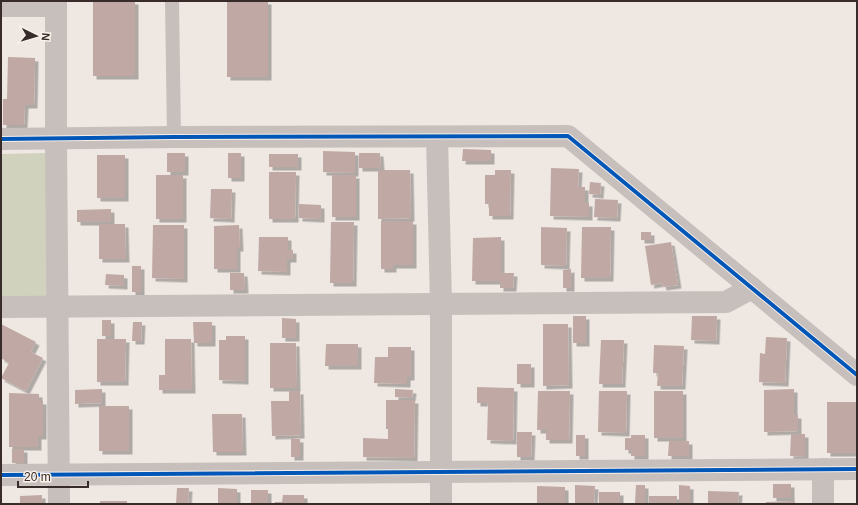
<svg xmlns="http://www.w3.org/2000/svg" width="858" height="505" viewBox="0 0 858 505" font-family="Arial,sans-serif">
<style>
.green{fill:#d1d2bd}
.building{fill:#c0a9a4;filter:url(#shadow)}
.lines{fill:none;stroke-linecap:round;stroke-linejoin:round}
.service{stroke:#c7bfbb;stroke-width:14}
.minor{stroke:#c7bfbb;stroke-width:22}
.cycleway-casing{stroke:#f9f0ea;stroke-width:6}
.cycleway{stroke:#0057b8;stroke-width:4}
</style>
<defs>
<filter id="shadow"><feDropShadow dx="3.5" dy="3.5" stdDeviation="0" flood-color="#0004"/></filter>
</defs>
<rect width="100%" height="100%" fill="#eee7e2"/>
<polygon class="green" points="46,153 47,298 1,298 1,154"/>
<g class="building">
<rect x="93" y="1" width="42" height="75"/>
<rect x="227" y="1" width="41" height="76"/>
<polygon points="8,57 35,58 34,105 25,105 24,125 3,125 3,99 7,99"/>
<polygon points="463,149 491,150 491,161 462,161"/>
<polygon points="323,151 355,152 355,173 323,172"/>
<rect x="167" y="153" width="18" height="19"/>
<rect x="228" y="153" width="13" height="25"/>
<polygon points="359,153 380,153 381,168 359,168"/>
<rect x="269" y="154" width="29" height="13"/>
<rect x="97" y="155" width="28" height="43"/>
<polygon points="551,168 579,169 578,187 585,187 585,203 589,203 589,217 550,216"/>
<polygon points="378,170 410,170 411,218 378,219"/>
<polygon points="495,170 511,170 510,216 489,216 489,204 485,204 485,175 495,175"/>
<polygon points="269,172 296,172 295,219 269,219"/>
<rect x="156" y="175" width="27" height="44"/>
<rect x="332" y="175" width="24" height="42"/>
<polygon points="590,182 601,183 600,195 589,194"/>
<polygon points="211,189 232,189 231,219 210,218"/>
<polygon points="595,199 618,200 617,218 594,217"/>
<polygon points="299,204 321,205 321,219 299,218"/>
<polygon points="111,209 111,222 77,222 77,210"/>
<polygon points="381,221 413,221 413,265 393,265 393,269 381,269"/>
<polygon points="331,222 354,222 353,283 330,283"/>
<polygon points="99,224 125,224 126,259 99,259"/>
<polygon points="153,225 184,225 184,279 152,278"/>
<polygon points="239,225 240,248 237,248 237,269 214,269 214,226"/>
<polygon points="541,227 567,228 566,266 541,265"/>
<polygon points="582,227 611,227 610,278 581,278"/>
<rect x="641" y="232" width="10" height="8"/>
<polygon points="259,237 288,237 288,250 293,250 293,259 287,259 287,272 258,271"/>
<polygon points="501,237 501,273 514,273 513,288 500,288 500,281 472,281 473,238"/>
<polygon points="671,242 678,285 663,287 662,283 651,285 645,246"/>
<rect x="132" y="266" width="9" height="26"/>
<polygon points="571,269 571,288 563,288 563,270"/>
<polygon points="230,273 244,273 245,290 230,290"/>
<polygon points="106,274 124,275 124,286 105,285"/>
<rect x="573" y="316" width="13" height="27"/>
<polygon points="692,316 717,316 716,341 691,340"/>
<polygon points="282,318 296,319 296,338 282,338"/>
<rect x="102" y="320" width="9" height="16"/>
<polygon points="133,322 142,322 141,341 132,341"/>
<polygon points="193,322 212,322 212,343 194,343"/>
<polygon points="1,324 36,342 31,352 43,358 26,391 1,378 9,363 1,358"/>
<polygon points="543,324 568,324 569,385 543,386"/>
<polygon points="226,336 245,336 245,381 219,380 219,340 226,340"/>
<polygon points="766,337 787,338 785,383 759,382 760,353 765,354"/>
<polygon points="97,339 126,339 125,382 97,382"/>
<polygon points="165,339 191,339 192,390 159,390 159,375 165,375"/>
<polygon points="601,340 624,340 622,384 599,384"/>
<polygon points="270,343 296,343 297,388 270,388"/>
<polygon points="326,344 358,344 358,366 325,366"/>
<polygon points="654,345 684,346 682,386 657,386 658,373 653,373"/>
<polygon points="388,347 411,347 411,377 407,377 407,384 374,383 375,357 388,357"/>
<rect x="517" y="364" width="14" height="20"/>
<polygon points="477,387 514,388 513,441 487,440 488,403 477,403"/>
<polygon points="102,389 102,403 75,404 75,390"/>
<polygon points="395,389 413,390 412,398 395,397"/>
<polygon points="794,389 794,415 798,415 798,431 764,432 764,390"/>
<polygon points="289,391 300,391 301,435 272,436 271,401 289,401"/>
<polygon points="538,391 570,391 569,440 546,440 546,430 537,430"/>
<polygon points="599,391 627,391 626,433 598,432"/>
<rect x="654" y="391" width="29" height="47"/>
<polygon points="9,393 39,394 39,401 43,401 43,436 38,436 38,447 9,447"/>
<polygon points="386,400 415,400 414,458 363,457 363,438 388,439 388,429 386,429"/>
<polygon points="827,402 857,402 856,453 827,453"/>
<rect x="99" y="406" width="30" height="45"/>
<polygon points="212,414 242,414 243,452 213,452"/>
<polygon points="517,432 532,432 531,457 517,457"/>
<polygon points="791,434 805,434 805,457 790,456"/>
<rect x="576" y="435" width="9" height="21"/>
<polygon points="631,435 645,435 645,456 631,456 631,450 625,450 625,438 631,438"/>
<polygon points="291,438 300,439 300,457 291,457"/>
<polygon points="669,441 689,441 689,456 668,456"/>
<rect x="12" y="449" width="12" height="14"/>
<rect x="773" y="484" width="18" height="14"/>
<polygon points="575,485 595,486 594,504 575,504"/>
<polygon points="636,485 645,485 645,503 635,503"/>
<polygon points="679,485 690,486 690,504 679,504"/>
<polygon points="537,486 565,487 565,504 537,504"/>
<polygon points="177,488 189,488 188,504 176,504"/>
<polygon points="218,488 237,489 237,504 218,504"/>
<rect x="251" y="490" width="17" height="14"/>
<polygon points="708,491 739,492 738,504 708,504"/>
<rect x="599" y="492" width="21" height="12"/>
<polygon points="42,495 42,504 20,504 20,496"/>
<polygon points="283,495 304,495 304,504 275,504 275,502 282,502"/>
<rect x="649" y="496" width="28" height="8"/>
<rect x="100" y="501" width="27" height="3"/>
<polygon points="795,501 795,504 766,504 766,502"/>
</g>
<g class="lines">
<polyline class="service" points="172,1 174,137"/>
<g class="minor">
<polyline points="56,1 56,139 59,504"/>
<polyline points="1,6 56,6"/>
<polyline points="437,137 441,304 441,504"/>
<polyline points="1,139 174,137 568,136 857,375"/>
<polyline points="1,307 726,302 752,288"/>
<polyline points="823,469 823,504"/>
<polyline points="1,475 857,469"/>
</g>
<defs>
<g id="cycleway">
<polyline points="1,139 174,137 568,136 857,375"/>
<polyline points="1,475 857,469"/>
</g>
</defs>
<use href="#cycleway" class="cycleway-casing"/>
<use href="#cycleway" class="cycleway"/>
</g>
<rect width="858" height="505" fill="none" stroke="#372c29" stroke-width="4"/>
<g transform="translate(36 36) rotate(95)" stroke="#f9f0ea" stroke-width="3" paint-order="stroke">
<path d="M0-3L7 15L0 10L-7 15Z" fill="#372c29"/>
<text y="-6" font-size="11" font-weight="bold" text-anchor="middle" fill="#372c29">N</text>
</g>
<path d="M18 481v6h70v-6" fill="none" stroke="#372c29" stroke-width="2"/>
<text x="24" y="481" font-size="12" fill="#372c29" stroke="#f9f0ea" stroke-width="3" paint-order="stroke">20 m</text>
</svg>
